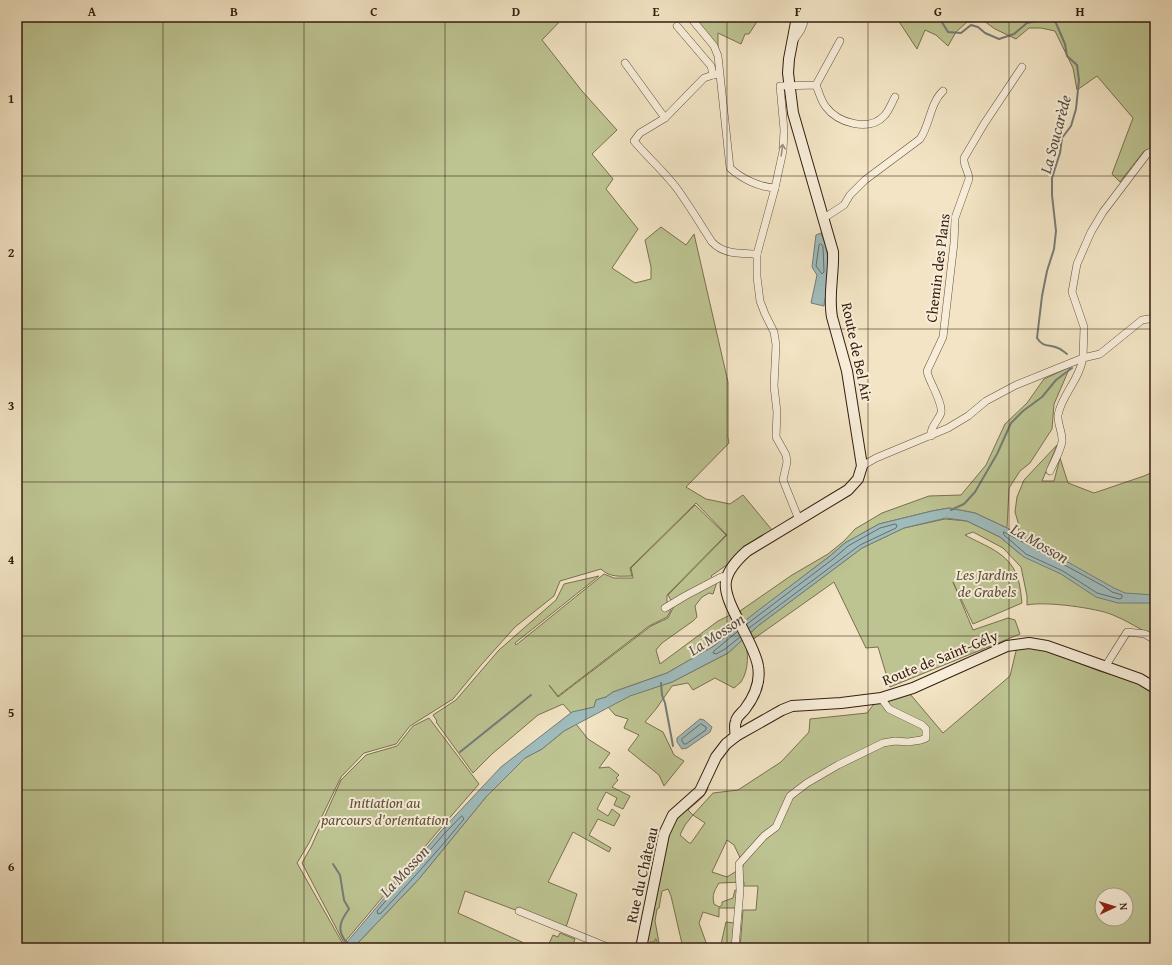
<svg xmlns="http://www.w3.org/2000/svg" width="1172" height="965" viewBox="0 0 1172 965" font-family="'Gentium Book Plus',serif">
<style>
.green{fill:#bdc492;stroke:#797050;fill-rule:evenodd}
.water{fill:#9fbcbd;stroke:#757c77}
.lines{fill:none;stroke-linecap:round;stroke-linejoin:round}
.shore{stroke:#6a6c66;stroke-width:1}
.stream{stroke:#757c77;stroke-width:2}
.street-casing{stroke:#644f3c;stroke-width:8}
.secondary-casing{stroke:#351d0f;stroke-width:12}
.street{stroke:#f7edd9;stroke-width:7}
.secondary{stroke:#f7edd9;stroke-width:10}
.oneway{stroke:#a08f7e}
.grid{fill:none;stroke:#351d0f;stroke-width:1;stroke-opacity:0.55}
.labels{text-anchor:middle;stroke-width:4;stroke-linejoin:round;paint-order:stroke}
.street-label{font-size:15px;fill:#351d0f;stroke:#f7edd9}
.park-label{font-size:15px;font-style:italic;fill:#5e4f36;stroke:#f7edd9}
.water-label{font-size:16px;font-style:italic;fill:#554d43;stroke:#f7edd9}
.neatline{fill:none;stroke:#351d0f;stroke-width:1.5}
.grid-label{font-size:13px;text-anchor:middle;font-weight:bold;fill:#351d0f}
</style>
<rect width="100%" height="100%" fill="#f2e4c4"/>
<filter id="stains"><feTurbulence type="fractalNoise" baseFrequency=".005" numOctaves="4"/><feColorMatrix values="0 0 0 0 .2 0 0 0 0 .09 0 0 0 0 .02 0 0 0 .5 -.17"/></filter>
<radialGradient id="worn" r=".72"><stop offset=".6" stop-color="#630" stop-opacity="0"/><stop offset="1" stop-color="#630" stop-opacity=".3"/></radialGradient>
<g class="green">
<path d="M17,17H564L542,40L582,91L617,130L592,154L613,179L606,189L638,229L612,268L635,283L651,279V267L645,240L661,227L686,245L694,234L728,382V437L729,443L686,487L706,499L730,504L743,495L772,530L759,537L737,553L728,564L711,576L717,582L713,594L709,593L702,597L695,606L697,617L693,621L662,643L656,650L660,664L718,621L732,614L738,626L714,646L667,673L613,692L606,697L596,700L594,707L571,713L563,704L538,715L492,754L473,773L436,722L437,721L433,715L456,700L499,650L556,600L564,584L599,576L515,643L516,645L604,574L614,578H633L631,568L695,505L726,535L667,595V603L671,610L667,617L649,626L558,696L549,685L558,697L651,626L668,618L674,606L668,595L727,535L696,503L630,568L632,576C621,576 610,578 601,569L560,581L554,596L515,627L481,665L453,699L410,726L396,744L364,753L341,777L309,843L297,863L343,944L339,948H17Z"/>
<polygon points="693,17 760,17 749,34 745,34 741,44 718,33 718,48"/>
<polygon points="896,17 1155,17 1155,146 1144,151 1120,182 1112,174 1133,118 1097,76 1077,90 1073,68 1055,31 1041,28 1029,28 1016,39 995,29 984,21 967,22 956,32 948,46 936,35 925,30 917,49"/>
<polygon points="1070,367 1054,404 1052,429 1030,463 1020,471 1009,488 1007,528 975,513 949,508 932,511 879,524 845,543 830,556 745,621 740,611 792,575 828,554 844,541 855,529 882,513 929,496 961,495 986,465 1005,424 1027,403 1044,379"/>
<path d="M1057,445L1042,481H1054L1060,458L1068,483L1094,493L1144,476L1155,471V637C1141,630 1128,621 1113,615C1097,608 1045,601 1027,605V596L1021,567L1003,548L973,532L965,535C985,546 1009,553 1017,576C1020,584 1021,594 1022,603L973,624L953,582L973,630L1008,618L1015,620L1020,634L890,687L878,647L866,648L834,582L752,640L749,634L759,625L862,548L904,528L945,519L967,521L1000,537L1020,554L1018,522L1015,512L1017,497L1024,480Z"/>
<path d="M744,638C749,651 749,670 741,682C739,684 736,686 734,688L715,678L693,690L688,683L672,686L656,709L645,722L663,732L674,755L684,761L664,786L659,775L628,750L639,735L624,728L628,719L615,715L608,707L630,695L672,682L728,653Z"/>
<path d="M1036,646L1099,671L1137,682L1155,694V948H740L743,910H756L758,886H744V882L719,883C714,891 712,895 714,904L719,907L722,905V902L733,898L735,890L738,891L736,908H719V917L703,912L699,923L708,948H683L671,896L668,889L662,891L659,908L657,909L655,921L660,948L657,942L656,939H655V942H650L649,948H645L648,934H649L651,923H650L668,840L672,826L683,811L701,797L708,787C707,796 695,803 688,810L693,815L713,793L738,790L781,762L809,732L810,719L867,713L874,704L910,694L943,733L1010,676L1016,651L1019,647ZM693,815L705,823L691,843H689L680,835L685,825ZM727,840L734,845L743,864V867L727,877L712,872ZM1102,895H1126V919H1102Z"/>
<polygon points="429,718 479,784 439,830 344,943 302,863 311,847 341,780 366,755 397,746 413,726"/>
<polygon points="576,724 588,739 610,753 599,768 609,767 619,775 616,778 618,780 612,787 630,796 623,809 614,805 617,798 606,792 597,809 608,816 612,809 620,815 614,826 598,819 589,835 611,848 609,852 573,832 548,882 577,894 566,927 518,911 465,891 458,913 535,948 353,948 418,880 486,797 525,758 542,749 564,731"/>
<polygon points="726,922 734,923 732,948 717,948 721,944"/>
<polygon points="560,933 575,939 573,945 570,945 567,948 547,948 553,935 558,937"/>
</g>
<g class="water">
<path d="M821,233C829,250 830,272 827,291C826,297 824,301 824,306L811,303L817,275L812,267L816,235Z"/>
<polygon points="949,508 975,513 1007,528 1114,588 1125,593 1155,595 1155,603 1118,603 1096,597 1061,574 1024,557 1000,537 967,521 946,518 904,528 862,548 759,625 728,653 672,682 630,696 564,731 542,749 525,758 486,797 418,880 353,948 342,948 441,831 501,767 572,712 594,707 596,700 606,697 613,692 667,673 714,646 756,612 830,556 845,543 879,524 932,511"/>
<polygon points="700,719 704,720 712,727 710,732 687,748 682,749 677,742 677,738"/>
</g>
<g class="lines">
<g class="shore">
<polygon points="821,244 823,246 824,272 822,274 816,266 819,245"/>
<polygon points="1004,532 1105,587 1112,592 1122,595 1122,598 1119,599 1097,593 1063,571 1026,554 1004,535"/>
<polyline points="747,624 833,559 848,546 880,528 895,524 897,525 896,528 860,545 749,628"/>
<polyline points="737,632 714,651 713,653 716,654 725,649 740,637"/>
<polygon points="701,724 706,727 706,730 686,744 684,744 682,741 682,739"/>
<path d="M462,816L464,819C437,852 409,883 381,913L378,914L377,911L444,834Z"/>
</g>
<g class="stream">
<path d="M935,17L940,19L948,32L961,33L971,25L978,27L985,33L999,39L1014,34L1027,23L1045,19H1052L1056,23L1065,44L1067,56L1077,65L1079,80L1076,109L1071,126L1062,138L1060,153L1052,178V195L1056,231L1054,249L1047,271L1042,296L1037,338C1043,348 1050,344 1058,348C1061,349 1064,352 1067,354"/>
<polyline points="951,510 964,504 975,492 997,454 1011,423 1023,411 1042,397 1056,380 1072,368"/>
<polyline points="661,683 662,695 665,703 673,746"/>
<polyline points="460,752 531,695"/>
<path d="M333,864L340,875L344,900L349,909C340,921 336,930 347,943"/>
</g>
<defs>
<g id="street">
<path d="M690,17L714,46L718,56L730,168C742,179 759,187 775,188"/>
<polyline points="677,26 711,66 713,75"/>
<polyline points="794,40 801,30 806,17"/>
<polyline points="625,63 665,118"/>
<path d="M719,74L713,75L704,78L665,118L640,133L634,141C648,158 665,172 678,190C690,207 701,225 712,242C724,255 741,253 757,254"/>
<polyline points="816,85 840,41"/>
<path d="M824,218L844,205L850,195L865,180L920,139C930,125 930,103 943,91"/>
<path d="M931,436C930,427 938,421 941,413C943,404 931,384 928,375L927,371L943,337L954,243L955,218L969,179C969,172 963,165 964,158L984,124L1022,67"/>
<polyline points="862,466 876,458 948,428 968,416 986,401 1016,385 1083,358 1084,327 1072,292 1077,264 1091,232 1103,212 1147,154 1155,150"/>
<path d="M1050,471C1054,462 1060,452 1062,442C1063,433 1057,423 1058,415C1062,394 1079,381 1083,358L1100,354L1142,320L1155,318"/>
<path d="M799,520L783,480L787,462L786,455L776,437L777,412L774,386L776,345L774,332L765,314L760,301L757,277V254L775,188L783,151L784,130L780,86L816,85C819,92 821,101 826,107C838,123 869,132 884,116C889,111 892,102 895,97"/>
<polyline points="665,608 685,596 721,577 727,576"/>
<polyline points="1105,667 1127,632 1145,634 1155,640"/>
<polyline points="519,911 610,948"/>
<polyline points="735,948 740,890 739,864 764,836 776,827 790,796 807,783 838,765 883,743 895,741 908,742 921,740 926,738 926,729 922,725 889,709 881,698"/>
</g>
<g id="secondary">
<path d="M736,736C735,731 734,726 736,721C737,716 742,713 745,709C754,697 761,682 758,666C754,641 722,602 726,581C728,569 738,559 747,551L848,490L858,479L862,466L847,371L832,317C828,295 834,274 833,252L793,113L788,73L789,59L797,17"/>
<polyline points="641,948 664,834 673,815 700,791 716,757 726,744 736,736 782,710 792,706 841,703 881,698 913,688 1007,646 1029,643 1047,646 1140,679 1155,688"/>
</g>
</defs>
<use href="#street" class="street-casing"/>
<use href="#secondary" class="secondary-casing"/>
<use href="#street" class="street"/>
<use href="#secondary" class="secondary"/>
</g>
<defs><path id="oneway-shaft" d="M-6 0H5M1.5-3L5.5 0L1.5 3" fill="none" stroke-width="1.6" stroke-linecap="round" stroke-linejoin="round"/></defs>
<use class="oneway" href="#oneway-shaft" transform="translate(782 150) rotate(-82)"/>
<path class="grid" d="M163,17V948M304,17V948M445,17V948M586,17V948M727,17V948M868,17V948M1009,17V948M17,176H1155M17,329H1155M17,482H1155M17,636H1155M17,790H1155"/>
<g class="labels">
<g class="street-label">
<text transform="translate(938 268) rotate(-83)" y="5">Chemin des Plans</text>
<text transform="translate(857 352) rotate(78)" y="5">Route de Bel Air</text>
<text transform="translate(940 658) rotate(-22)" y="5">Route de Saint-Gély</text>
<text transform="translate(642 875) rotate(-77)" y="5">Rue du Château</text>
</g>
<g class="park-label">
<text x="987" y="580">Les Jardins<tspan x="987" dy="17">de Grabels</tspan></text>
<text x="385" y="808">Initiation au<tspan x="385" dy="17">parcours d'orientation</tspan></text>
</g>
<g class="water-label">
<text transform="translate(1055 134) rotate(-75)" y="6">La Soucarède</text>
<text transform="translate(1040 543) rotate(30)" y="6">La Mosson</text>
<text transform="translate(716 634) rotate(-33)" y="6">La Mosson</text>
<text transform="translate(404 871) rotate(-47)" y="6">La Mosson</text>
</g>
</g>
<rect width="1172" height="965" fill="none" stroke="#f2e4c4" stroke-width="44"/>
<g transform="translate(1114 907) rotate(86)"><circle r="19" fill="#f7edd9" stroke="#a99a88"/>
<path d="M0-3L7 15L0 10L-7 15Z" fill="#8f2418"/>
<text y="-6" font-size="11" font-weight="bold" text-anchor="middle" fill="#351d0f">N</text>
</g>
<rect x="22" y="22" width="1128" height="921" class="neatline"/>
<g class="grid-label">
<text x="92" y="16">A</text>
<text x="234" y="16">B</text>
<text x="374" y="16">C</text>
<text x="516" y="16">D</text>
<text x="656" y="16">E</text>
<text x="798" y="16">F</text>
<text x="938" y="16">G</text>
<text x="1080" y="16">H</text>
<text x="11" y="103">1</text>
<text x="11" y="257">2</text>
<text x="11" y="410">3</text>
<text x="11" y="564">4</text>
<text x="11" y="717">5</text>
<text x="11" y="871">6</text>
</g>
<rect width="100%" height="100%" filter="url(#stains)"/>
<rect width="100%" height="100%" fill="url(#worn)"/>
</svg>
